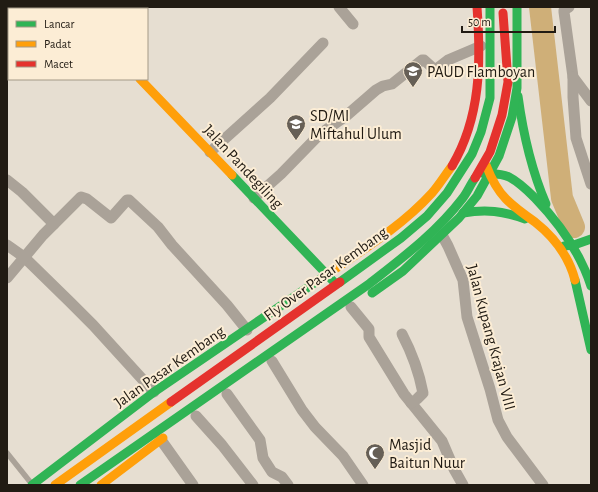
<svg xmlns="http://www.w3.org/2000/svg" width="598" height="492" viewBox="0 0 598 492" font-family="'Alegreya Sans',sans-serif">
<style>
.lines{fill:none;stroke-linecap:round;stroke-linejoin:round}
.river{stroke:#cfaf78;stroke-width:22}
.lane{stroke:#aaa298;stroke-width:5.5}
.street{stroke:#aaa298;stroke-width:11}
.fast{stroke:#30b455;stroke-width:9}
.slow{stroke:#ff9f0a;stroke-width:9}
.jam{stroke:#e5322d;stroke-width:9}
.labels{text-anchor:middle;stroke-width:4;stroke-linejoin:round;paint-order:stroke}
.poi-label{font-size:16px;fill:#211b13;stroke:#fcedd5;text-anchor:start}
.street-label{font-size:16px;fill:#211b13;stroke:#fcedd5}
</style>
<rect width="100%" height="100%" fill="#e6ded1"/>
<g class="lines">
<polyline class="river" points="540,7 562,198 574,227"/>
<polyline class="lane" points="7,453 31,483"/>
<g class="street">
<polyline points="339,7 353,24"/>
<polyline points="569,7 564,10 564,12 573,77 591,101"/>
<polyline points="573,77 573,97 576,138 591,184"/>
<polyline points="210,152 270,98 323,43"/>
<polyline points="7,180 22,192 54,224"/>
<polyline points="254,198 281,174 320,134 346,116 376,90 383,86 392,84 422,60 424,60 435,70 448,60 481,46"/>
<polyline points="442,235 448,246 463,280 467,317 490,389 498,420 507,437 543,485"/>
<polyline points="7,245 24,257 70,302 93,325 154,392"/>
<polyline points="7,278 43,235 81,197 87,199 111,218 127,200 129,200 158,227 172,245 227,305 247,330"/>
<polyline points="351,307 369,329 369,337 404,394 442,441 454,469 463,485"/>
<path d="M402,334C412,353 419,372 423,393L417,399L411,403"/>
<polyline points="272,361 302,410 315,427 343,456 363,485"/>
<polyline points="227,394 260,440 263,458 272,472 282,477 288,485"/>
<polyline points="196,416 222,445 253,485"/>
<polyline points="161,440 193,485"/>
</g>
<g class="fast">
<polyline points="69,7 71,9"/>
<path d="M518,96C523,133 531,169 546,204"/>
<path d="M482,173C491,174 501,173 509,177C519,182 528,191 535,198C560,224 580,252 591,286"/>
<polyline points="232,175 334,282"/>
<path d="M463,213C486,209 503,211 525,219"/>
<polyline points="564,246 574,245 591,239"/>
<polyline points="575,280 591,350"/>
<polyline points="340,282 401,238 427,216 447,193 472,154 481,132 490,98 490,7"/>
<polyline points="372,293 403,271 459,218 477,196 499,156 512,117 517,88 517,7"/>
<polyline points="32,485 154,392 323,277"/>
<path d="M80,485L369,284C402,258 436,233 462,199C467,193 470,185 475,178"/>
</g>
<g class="slow">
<polyline points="140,79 232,175"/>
<path d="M486,165C491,178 497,190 506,199C515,208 525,215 535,222C554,237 569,257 575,280"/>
<path d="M323,277C361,251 401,227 432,193C439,185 445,175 452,166"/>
<polyline points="55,485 171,402"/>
<polyline points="101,485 163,438"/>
</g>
<g class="jam">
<path d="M452,166C481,117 481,62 477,7"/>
<polyline points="475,178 490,152 502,115 508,82 503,13"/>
<polyline points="171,402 340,282"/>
</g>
</g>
<defs>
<symbol id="school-pin" viewBox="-11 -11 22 30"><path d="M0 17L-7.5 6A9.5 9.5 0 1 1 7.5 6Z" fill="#665f56" stroke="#fcedd5"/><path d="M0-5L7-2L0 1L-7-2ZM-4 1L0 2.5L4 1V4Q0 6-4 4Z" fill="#fff"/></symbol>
<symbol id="mosque-pin" viewBox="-11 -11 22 30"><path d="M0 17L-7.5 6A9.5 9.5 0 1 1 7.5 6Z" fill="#665f56" stroke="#fcedd5"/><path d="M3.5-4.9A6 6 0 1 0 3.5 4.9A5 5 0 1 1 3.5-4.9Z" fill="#fff"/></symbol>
</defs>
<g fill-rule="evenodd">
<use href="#school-pin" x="402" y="60" width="22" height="30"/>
<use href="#school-pin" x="285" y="113" width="22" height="30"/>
<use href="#mosque-pin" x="364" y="442" width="22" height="30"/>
</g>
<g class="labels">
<g class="poi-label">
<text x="427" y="77">PAUD Flamboyan</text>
<text x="310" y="121">SD/MI<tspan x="310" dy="18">Miftahul Ulum</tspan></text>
<text x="389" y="450">Masjid<tspan x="389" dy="18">Baitun Nuur</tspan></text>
</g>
<g class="street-label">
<text transform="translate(244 166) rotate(47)" y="6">Jalan Pandegiling</text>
<text transform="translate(325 273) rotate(-36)" y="6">Fly Over Pasar Kembang</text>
<text transform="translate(492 337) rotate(75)" y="6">Jalan Kupang Krajan VIII</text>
<text transform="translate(169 366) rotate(-35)" y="6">Jalan Pasar Kembang</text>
</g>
</g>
<rect width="598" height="492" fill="none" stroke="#211b13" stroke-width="16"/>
<rect x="8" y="8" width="140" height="72" fill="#fcedd5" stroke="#a49987"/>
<rect x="16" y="21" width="20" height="6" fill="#30b455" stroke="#a49987"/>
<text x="44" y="28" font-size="12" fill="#211b13">Lancar</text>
<rect x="16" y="41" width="20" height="6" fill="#ff9f0a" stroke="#a49987"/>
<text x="44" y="48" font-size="12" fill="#211b13">Padat</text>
<rect x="16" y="61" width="20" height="6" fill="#e5322d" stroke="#a49987"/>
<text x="44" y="68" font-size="12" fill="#211b13">Macet</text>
<path d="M462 26v6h93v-6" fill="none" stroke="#211b13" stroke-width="2"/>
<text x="468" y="26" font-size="12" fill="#211b13" stroke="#fcedd5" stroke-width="3" paint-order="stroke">50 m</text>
</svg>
